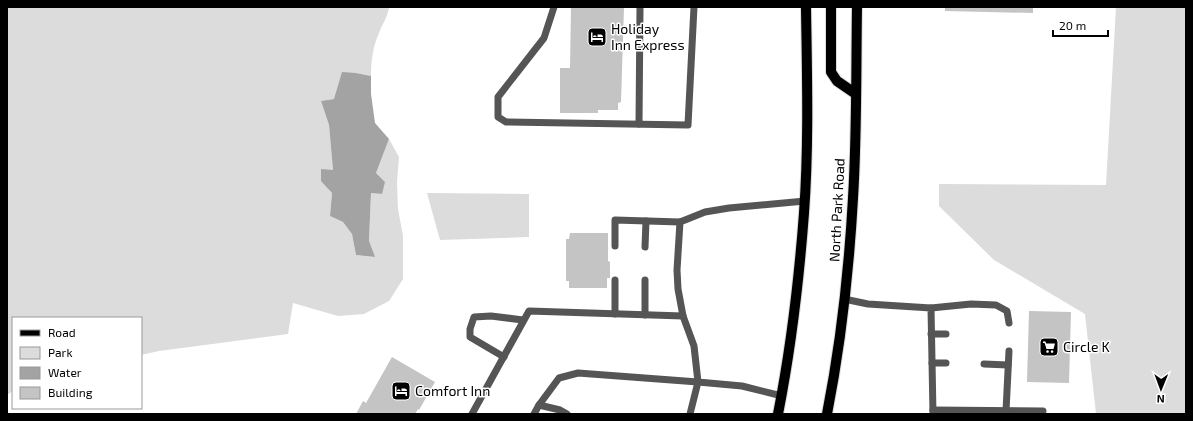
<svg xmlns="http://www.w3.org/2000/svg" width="1193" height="421" viewBox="0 0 1193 421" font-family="'Exo 2',sans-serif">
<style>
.green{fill:#dcdcdc}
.water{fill:#a3a3a3}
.building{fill:#c4c4c4}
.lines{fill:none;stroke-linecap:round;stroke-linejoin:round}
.primary-casing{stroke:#dbdbdb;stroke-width:12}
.service{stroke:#555;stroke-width:7}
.primary{stroke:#000;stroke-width:10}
.labels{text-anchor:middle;stroke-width:3;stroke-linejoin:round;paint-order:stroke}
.poi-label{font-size:14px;fill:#000;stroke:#fff;text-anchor:start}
.street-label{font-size:14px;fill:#000;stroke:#fff}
</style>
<rect width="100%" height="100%" fill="#fff"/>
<g class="green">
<path d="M7,7H389C388,17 382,24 379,33C373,46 371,61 371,76L356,73L334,99L321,101L329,125L333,170L322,181L332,193L330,216L343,222L352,234L356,255L374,257L369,242L371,193L382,194L376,173L389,139L399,157L397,182L398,209L403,236V279L389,301L364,314L338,316L293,303L288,334L159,351L141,355V318H13V391L7,395Z"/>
<polygon points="1116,7 1186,7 1186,414 1096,414 1085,314 994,260 939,206 939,184 1106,185"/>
<polygon points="427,193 529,194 529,237 440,240"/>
</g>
<polygon class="water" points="342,72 356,73 371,76 371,94 375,123 389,139 376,173 385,182 382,194 371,193 369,241 375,257 356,255 352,234 343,222 330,216 332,193 321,181 321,169 333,170 329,125 321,101 334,99"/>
<g class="building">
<polygon points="571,7 624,7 621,102 618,103 618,110 598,110 598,113 560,113 560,68 570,68"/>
<polygon points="945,7 1033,7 1033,13 945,11"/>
<polygon points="570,233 608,233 608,261 610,262 610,278 607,278 607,288 569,288 569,281 566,281 566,239 569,239"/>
<polygon points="1029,311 1071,312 1069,383 1027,382"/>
<polygon points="392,357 435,382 419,410 418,409 415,414 356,414 363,401 366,403"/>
</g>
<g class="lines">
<defs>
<g id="primary">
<polyline points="831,7 831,72 837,81 856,94"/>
<path d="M778,414C791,348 799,280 804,213C809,144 807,76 806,7"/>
<path d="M827,414C841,343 849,270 853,198C857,134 856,70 857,7"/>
</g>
</defs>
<use href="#primary" class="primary-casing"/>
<g class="service">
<polyline points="554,7 544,38 498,97 498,117 506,122 688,125 694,7"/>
<polyline points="639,124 640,7"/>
<polyline points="615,246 615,220 680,222"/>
<polyline points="645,247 646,221"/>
<polyline points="844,299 868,304 931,308 933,414"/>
<polyline points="931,308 971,304 996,305 1007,311 1009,323"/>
<polyline points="615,314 615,280"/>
<polyline points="645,315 645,280"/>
<polyline points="931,334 946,334"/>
<polyline points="504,357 470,337 470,329 474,317 491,316 523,320"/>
<polyline points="932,363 946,363"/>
<polyline points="984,364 1008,365"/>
<polyline points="782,396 742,386 698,382 694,346 683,316 678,289 677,270 680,222 705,212 729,208 805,201"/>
<polyline points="539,405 560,410 567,414"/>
<polyline points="933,410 1043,411"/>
<polyline points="1006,411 1009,351"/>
<polyline points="472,414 529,311 683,316"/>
<polyline points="534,414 539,405 559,378 578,373 698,382 690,414"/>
</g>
<use href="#primary" class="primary"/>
</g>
<defs>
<symbol id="hotel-square" viewBox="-11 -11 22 22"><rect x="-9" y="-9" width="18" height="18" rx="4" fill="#000" stroke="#fff"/><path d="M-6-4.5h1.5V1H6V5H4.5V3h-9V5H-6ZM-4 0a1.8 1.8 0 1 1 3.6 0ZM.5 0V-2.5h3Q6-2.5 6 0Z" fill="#fff"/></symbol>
<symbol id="supermarket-square" viewBox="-11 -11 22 22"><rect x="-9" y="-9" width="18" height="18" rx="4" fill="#000" stroke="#fff"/><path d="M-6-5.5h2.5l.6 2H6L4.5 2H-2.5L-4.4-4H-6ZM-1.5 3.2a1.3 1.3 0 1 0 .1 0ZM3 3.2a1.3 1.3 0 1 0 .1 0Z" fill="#fff"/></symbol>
</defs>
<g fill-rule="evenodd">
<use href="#hotel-square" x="586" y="26" width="22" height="22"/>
<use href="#supermarket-square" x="1038" y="336" width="22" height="22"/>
<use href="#hotel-square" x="390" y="380" width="22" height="22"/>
</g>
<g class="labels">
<g class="poi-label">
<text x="611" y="34">Holiday<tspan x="611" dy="16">Inn Express</tspan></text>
<text x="1063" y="352">Circle K</text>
<text x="415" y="396">Comfort Inn</text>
</g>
<g class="street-label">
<text transform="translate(837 210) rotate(-87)" y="5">North Park Road</text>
</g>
</g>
<rect width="1193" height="421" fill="none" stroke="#000000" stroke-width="16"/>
<rect x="12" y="317" width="130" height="92" fill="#ffffff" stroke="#999999"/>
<rect x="20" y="330" width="20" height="6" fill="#000000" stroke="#999999"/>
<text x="48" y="337" font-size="12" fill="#000000">Road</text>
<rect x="20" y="347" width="20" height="12" fill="#dcdcdc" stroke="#999999"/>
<text x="48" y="357" font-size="12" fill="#000000">Park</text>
<rect x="20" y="367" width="20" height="12" fill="#a3a3a3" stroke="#999999"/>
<text x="48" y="377" font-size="12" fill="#000000">Water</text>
<rect x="20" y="387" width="20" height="12" fill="#c4c4c4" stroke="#999999"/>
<text x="48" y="397" font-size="12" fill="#000000">Building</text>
<g transform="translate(1161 389) rotate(181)" stroke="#ffffff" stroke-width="3" paint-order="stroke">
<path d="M0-3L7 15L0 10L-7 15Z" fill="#000000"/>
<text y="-6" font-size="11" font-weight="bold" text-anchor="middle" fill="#000000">N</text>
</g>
<path d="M1053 30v6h55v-6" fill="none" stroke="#000000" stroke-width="2"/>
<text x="1059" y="30" font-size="12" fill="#000000" stroke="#ffffff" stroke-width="3" paint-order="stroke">20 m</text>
</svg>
